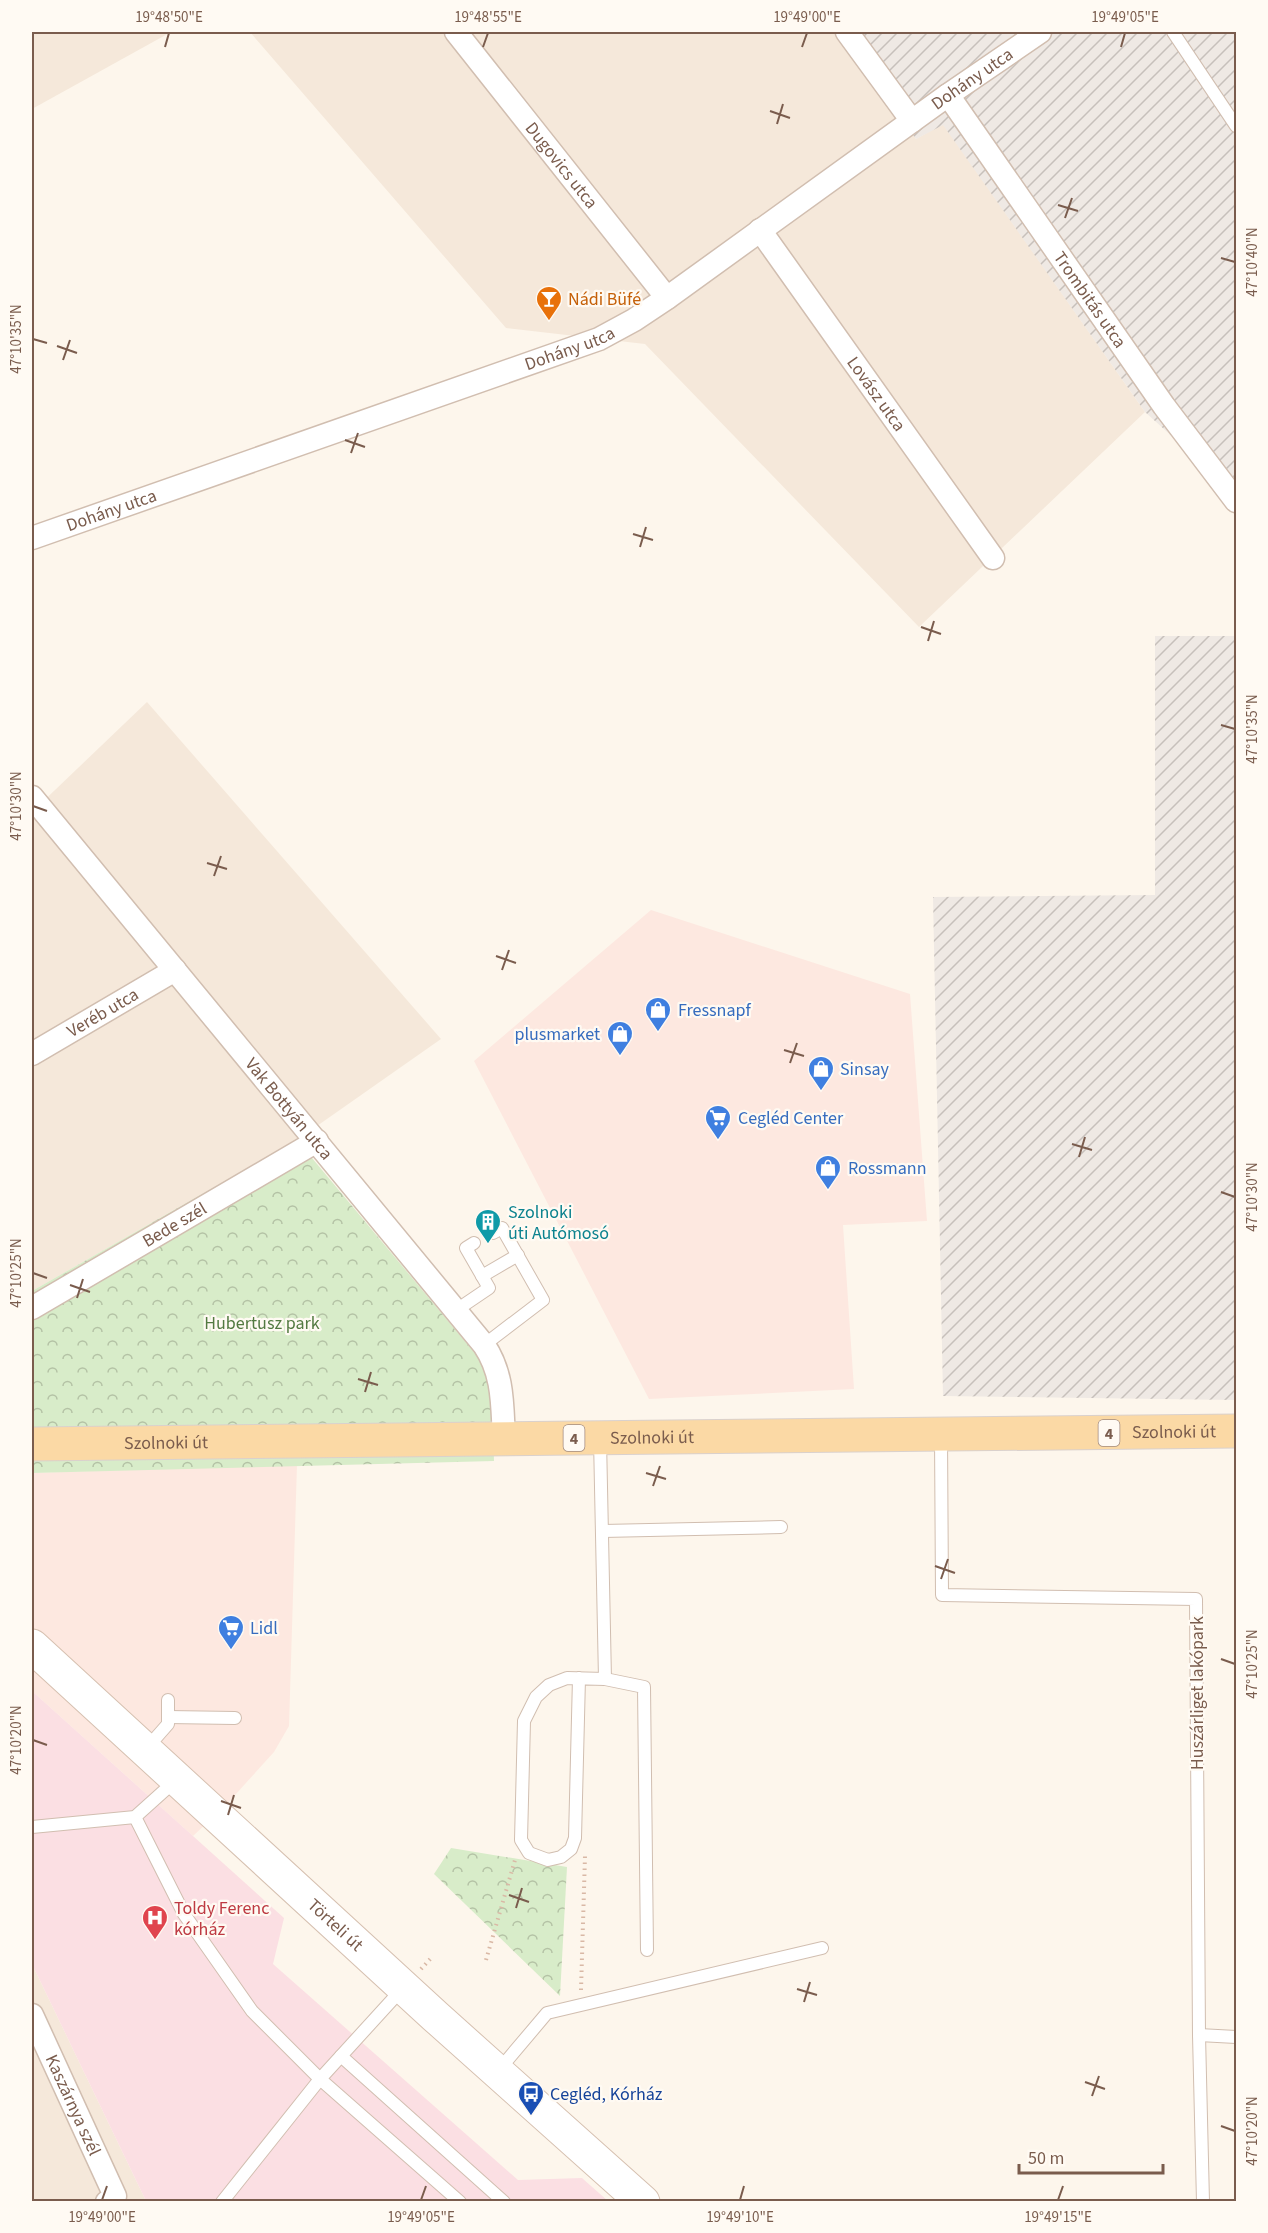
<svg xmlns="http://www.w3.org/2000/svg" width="1268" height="2233" viewBox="0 0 1268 2233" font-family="'Source Sans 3',sans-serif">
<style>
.residential{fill:#f5e8da}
.commercial{fill:#fde8e0}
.industrial{fill:url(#industrial-furrows)}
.medical{fill:#fbdfe3}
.park{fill:url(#park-crowns)}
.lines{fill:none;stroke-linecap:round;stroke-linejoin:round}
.service-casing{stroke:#d1beb0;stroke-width:14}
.minor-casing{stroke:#d1beb0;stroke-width:25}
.secondary-casing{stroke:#d6c0b0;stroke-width:35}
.primary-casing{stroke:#dad1cd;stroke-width:35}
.path{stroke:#d9b8a5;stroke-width:4;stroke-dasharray:1.5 4.5;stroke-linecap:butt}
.service{stroke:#fff;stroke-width:12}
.minor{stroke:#fff;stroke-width:22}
.secondary{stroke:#fff;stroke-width:33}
.primary{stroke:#fbd9a5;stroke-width:33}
.ticks{fill:none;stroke:#7a5c4d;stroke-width:2}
.labels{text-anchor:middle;stroke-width:4.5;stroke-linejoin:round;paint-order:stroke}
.shield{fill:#fffaf3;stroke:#a28b7f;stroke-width:1.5}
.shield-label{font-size:16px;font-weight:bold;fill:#7a5c4d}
.street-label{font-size:18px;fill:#7a5c4d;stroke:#fffaf3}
.food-label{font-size:18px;fill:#c56008;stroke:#fffaf3;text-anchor:start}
.shop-label{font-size:18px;fill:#366cbe;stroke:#fffaf3;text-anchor:start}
.culture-label{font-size:18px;fill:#0d838f;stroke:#fffaf3;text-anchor:start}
.park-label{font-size:18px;fill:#537a41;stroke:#fffaf3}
.health-label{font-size:18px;fill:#be3a42;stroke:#fffaf3;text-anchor:start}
.transit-label{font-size:18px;fill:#164399;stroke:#fffaf3;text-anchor:start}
.neatline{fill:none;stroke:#7a5c4d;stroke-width:2}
.ticks-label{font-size:15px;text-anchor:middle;fill:#7a5c4d}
</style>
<defs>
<pattern id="industrial-furrows" width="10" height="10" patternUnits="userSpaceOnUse" patternTransform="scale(1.5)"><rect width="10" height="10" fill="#efe9e4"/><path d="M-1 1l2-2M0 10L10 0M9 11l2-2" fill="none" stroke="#c7c0bb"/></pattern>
<pattern id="park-crowns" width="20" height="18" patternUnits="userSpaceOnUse" patternTransform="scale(1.5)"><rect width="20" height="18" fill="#d8ecc9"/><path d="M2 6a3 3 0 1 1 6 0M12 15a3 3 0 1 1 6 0" fill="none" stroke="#b4c2a5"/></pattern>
</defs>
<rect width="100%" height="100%" fill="#fdf6ec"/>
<g class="residential">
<polygon points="32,32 171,32 32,109"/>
<polygon points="250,32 838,32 916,139 943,124 1145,412 919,627 645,344 506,328"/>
<polygon points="147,702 441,1039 297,1140 32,1291 32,812"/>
<polygon points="32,1964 146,2201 32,2201"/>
</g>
<g class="commercial">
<polygon points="651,910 910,994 927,1221 843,1225 854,1389 649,1399 474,1061"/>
<polygon points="297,1464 289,1726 274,1752 226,1805 193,1836 32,1691 32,1473"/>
</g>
<g class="industrial">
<polygon points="838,32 1236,32 1236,494 1145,412 943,125 916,139"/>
<polygon points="1155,636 1236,636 1236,1400 943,1396 933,897 1155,895"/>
</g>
<polygon class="medical" points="32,1691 284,1918 273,1964 518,2180 582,2178 608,2201 146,2201 32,1964"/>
<g class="park">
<polygon points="297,1140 484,1364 492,1399 494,1461 32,1473 32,1291"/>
<polygon points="451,1848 567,1867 560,1996 434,1874"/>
</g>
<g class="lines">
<defs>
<g id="service">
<polyline points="1173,32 1236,126"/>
<polyline points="482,1276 518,1255"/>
<polyline points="455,1311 489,1288 466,1248 474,1243"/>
<polyline points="484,1345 543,1300 502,1228 493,1233"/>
<polyline points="941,1435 942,1595 1196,1599 1199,2035 1203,2202"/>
<polyline points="603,1531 781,1527"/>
<polyline points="579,1678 575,1838 571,1849 561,1857 548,1860 529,1853 521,1840 524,1721 536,1697 549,1685 567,1678 605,1679 600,1439"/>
<polyline points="605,1679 644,1687 647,1950"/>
<polyline points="168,1717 235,1718"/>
<polyline points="146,1749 168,1724 168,1700"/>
<polyline points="135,1817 184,1914 252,2011 320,2079 460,2202"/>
<polyline points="32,1827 135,1817 175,1781"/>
<polyline points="1199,2035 1236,2037"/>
<polyline points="341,2056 504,2202"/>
<polyline points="498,2071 547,2013 822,1948"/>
<polyline points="222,2202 320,2079 403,1988"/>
</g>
<g id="minor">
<path id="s1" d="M456,32L667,298"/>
<polyline points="847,32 912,121"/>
<path id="s2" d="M948,95L1164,406L1236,501"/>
<path id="s3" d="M760,230L993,558"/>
<path id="s4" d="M32,538L599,339L634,320L667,298L948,95L1040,32"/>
<path id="s5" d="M32,797L484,1345C504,1375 502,1405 504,1439"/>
<path id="s6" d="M32,1054L175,970"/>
<path id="s7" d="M32,1308L317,1141"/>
<path id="s8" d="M32,2015L115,2196L107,2202"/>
</g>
<g id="secondary">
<path id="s9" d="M32,1646L436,2017L643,2202"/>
</g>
<g id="primary">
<path id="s10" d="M32,1444L1236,1431"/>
</g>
</defs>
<use href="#service" class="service-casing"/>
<use href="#minor" class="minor-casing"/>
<use href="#secondary" class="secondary-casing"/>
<use href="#primary" class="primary-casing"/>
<g class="path">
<polyline points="486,1960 515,1860"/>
<polyline points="421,1969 433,1956"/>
<polyline points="581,1990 585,1856"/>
</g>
<use href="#service" class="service"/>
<use href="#minor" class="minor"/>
<use href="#secondary" class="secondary"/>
<use href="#primary" class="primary"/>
</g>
<path class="ticks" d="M165,47L169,33M483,47L488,33M802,47L807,33M1121,47L1125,33M770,111L790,118M777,124L783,104M1058,205L1078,211M1065,218L1072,198M1221,258L1235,262M33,339L47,343M57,346L77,353M63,360L70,340M345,440L365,447M351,453L358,433M633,534L653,540M640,547L646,527M921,627L941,634M928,641L934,621M1221,725L1235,729M33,806L47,811M207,863L227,869M214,876L221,856M496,956L516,963M502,970L509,950M784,1050L804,1056M790,1063L797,1043M1072,1144L1092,1150M1079,1157L1085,1137M1221,1192L1235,1197M33,1273L47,1278M70,1285L90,1292M77,1298L83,1279M358,1379L378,1385M365,1392L371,1372M646,1473L666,1479M653,1486L660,1466M935,1566L955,1573M941,1579L948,1559M1221,1659L1235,1664M33,1740L47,1745M221,1801L241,1808M228,1815L234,1795M509,1895L529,1902M516,1908L522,1888M797,1989L817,1995M804,2002L810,1982M1085,2082L1105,2089M1092,2096L1099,2076M1221,2126L1235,2131M102,2200L107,2186M421,2200L426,2186M740,2200L744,2186M1058,2200L1063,2186"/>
<defs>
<symbol id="bar-pin" viewBox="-11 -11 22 30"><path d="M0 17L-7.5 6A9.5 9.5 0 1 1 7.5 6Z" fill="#e8710a" stroke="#fffaf3"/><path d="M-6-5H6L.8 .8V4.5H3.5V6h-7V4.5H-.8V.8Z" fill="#fff"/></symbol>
<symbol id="shop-pin" viewBox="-11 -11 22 30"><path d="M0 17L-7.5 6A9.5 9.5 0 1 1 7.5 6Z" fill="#3f7fe0" stroke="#fffaf3"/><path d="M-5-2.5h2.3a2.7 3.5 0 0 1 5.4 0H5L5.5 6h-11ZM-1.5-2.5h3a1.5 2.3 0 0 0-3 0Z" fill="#fff"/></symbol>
<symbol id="supermarket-pin" viewBox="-11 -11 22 30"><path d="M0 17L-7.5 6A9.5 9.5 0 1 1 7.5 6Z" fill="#3f7fe0" stroke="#fffaf3"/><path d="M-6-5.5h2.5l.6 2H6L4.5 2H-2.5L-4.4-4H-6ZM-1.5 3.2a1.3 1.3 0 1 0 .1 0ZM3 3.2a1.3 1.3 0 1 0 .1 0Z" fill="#fff"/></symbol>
<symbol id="building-pin" viewBox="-11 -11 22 30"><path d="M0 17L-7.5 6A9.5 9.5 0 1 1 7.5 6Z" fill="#0f9aa8" stroke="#fffaf3"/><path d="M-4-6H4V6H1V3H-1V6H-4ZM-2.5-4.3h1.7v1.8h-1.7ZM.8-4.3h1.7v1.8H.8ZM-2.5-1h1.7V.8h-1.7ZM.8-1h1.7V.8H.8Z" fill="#fff"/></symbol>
<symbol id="hospital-pin" viewBox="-11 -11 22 30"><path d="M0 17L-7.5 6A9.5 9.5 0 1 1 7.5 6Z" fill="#e0444e" stroke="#fffaf3"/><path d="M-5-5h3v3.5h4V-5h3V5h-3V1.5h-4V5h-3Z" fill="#fff"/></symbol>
<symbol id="bus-pin" viewBox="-11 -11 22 30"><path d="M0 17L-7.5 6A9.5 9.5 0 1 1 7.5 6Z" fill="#1a4fb4" stroke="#fffaf3"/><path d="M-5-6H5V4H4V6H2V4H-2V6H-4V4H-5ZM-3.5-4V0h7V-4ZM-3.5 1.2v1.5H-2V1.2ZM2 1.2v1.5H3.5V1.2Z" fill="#fff"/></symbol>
</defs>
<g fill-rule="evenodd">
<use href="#bar-pin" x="534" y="284" width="30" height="40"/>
<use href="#shop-pin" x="643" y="995" width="30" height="40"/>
<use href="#shop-pin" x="605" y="1019" width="30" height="40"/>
<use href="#shop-pin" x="806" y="1054" width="30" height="40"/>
<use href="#supermarket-pin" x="703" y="1103" width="30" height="40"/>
<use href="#shop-pin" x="813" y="1153" width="30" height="40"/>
<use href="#building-pin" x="473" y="1207" width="30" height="40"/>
<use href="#supermarket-pin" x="216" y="1613" width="30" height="40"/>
<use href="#hospital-pin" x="140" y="1903" width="30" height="40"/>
<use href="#bus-pin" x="516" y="2079" width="30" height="40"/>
</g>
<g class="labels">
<g class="shield">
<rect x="1098.5" y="1420" width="21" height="26" rx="4.5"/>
<rect x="563.5" y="1425" width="21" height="26" rx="4.5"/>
</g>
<g class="shield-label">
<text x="1109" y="1439">4</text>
<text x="574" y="1444">4</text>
</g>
<g class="street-label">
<text dy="6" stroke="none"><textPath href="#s4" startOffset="1056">Dohány utca</textPath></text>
<text dy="6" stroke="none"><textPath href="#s1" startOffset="170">Dugovics utca</textPath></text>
<text dy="6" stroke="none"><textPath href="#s2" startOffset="249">Trombitás utca</textPath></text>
<text dy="6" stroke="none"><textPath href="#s4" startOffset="570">Dohány utca</textPath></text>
<text dy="6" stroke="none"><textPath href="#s3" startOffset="201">Lovász utca</textPath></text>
<text dy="6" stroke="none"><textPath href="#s4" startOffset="84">Dohány utca</textPath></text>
<text dy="6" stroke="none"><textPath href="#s6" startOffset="82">Veréb utca</textPath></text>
<text dy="6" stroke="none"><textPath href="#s5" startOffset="404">Vak Bottyán utca</textPath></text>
<text dy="6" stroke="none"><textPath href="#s7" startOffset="165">Bede szél</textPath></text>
<text dy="6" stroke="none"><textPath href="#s10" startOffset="1142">Szolnoki út</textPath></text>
<text dy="6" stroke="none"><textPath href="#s10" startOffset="620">Szolnoki út</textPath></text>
<text dy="6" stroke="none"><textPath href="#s10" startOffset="134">Szolnoki út</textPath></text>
<text transform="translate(1197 1693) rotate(-90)" y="6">Huszárliget lakópark</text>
<text dy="6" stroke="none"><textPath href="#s9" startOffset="412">Törteli út</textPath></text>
<text dy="6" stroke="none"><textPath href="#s8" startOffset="99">Kaszárnya szél</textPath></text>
</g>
<g class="food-label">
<text x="568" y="305">Nádi Büfé</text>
</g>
<g class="shop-label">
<text x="678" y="1016">Fressnapf</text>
<text x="600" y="1040" text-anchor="end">plusmarket</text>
<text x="840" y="1075">Sinsay</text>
<text x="738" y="1124">Cegléd Center</text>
<text x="848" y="1174">Rossmann</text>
<text x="250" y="1634">Lidl</text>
</g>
<g class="culture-label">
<text x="508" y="1218">Szolnoki<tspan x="508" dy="21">úti Autómosó</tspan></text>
</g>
<g class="park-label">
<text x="262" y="1329">Hubertusz park</text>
</g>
<g class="health-label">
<text x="174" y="1914">Toldy Ferenc<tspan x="174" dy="21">kórház</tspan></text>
</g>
<g class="transit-label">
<text x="550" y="2100">Cegléd, Kórház</text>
</g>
</g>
<rect width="1268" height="2233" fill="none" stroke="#fffaf3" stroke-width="66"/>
<path d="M1019 2164v9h144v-9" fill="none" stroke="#7a5c4d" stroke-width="3"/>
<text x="1028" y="2164" font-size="18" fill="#7a5c4d" stroke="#fffaf3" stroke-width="4.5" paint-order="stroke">50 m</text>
<rect x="33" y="33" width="1202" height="2167" class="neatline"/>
<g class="ticks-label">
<text x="169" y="22">19°48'50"E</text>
<text x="488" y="22">19°48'55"E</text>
<text x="807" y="22">19°49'00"E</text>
<text x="1125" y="22">19°49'05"E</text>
<text transform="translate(1252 262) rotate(-90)" y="5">47°10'40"N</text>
<text transform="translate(16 339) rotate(-90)" y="5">47°10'35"N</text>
<text transform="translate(1252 729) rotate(-90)" y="5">47°10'35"N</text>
<text transform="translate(16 806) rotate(-90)" y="5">47°10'30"N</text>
<text transform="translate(1252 1197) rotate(-90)" y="5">47°10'30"N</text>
<text transform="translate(16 1273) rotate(-90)" y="5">47°10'25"N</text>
<text transform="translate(1252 1664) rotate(-90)" y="5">47°10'25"N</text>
<text transform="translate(16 1740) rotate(-90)" y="5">47°10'20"N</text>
<text transform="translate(1252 2131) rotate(-90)" y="5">47°10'20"N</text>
<text x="102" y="2222">19°49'00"E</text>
<text x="421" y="2222">19°49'05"E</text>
<text x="740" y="2222">19°49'10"E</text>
<text x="1058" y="2222">19°49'15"E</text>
</g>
</svg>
